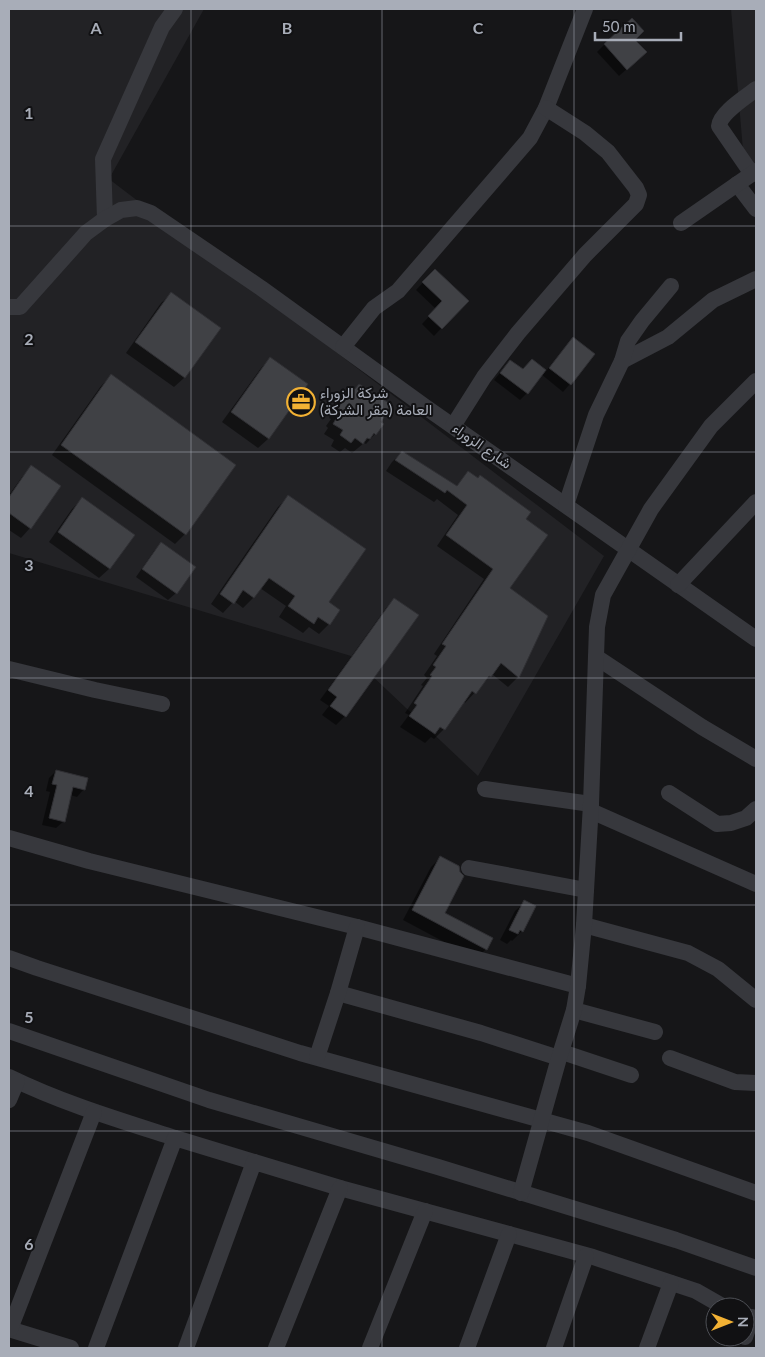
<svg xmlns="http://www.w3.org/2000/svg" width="765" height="1357" viewBox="0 0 765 1357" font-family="Lato,Vazirmatn,sans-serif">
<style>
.built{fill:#222225}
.shadow{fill:#0007}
.building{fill:#404145;stroke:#303034}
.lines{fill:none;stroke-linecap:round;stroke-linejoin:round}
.minor{stroke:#37383d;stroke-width:16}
.grid{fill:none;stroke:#a8adb8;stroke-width:1;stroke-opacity:0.55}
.labels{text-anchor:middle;stroke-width:4;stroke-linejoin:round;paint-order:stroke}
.poi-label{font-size:15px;fill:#a8adb8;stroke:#111113;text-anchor:start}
.street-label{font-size:15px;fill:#a8adb8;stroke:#111113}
.grid-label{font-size:16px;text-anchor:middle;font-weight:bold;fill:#a8adb8;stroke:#111113;stroke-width:4;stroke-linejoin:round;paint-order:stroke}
</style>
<rect width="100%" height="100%" fill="#161618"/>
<g class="built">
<polygon points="9,9 204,9 109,179 604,556 478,776 351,656 9,553"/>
<polygon points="731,9 756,9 756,170 744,162"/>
</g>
<g class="shadow">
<polygon points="633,40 638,59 619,76 597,52 605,44"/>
<polygon points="435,270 467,301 434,336 422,324 436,309 416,290"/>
<polygon points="171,294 219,328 184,378 174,387 126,353 161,303"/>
<polygon points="566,346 593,355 570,384 563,392 541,374 527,393 520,400 494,380 510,361 522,370 532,360 546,371"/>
<polygon points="271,358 307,384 268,439 258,448 222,422 261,368"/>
<polygon points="111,376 185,534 175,544 52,455 101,386"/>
<polygon points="353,390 379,423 375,434 366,444 364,443 352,453 345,448 340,452 331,446 334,440 324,434 328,428 326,426 331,419 329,418 335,409"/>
<polygon points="402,452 456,487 468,473 524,519 508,588 546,616 518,677 508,687 492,674 465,703 463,701 444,729 434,739 431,737 425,743 400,727 409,715 405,713 423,686 421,685 427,678 424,675 437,656 434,654 484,579 437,546 458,515 437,499 434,502 386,471 392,462"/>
<polygon points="32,467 30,528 21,538 9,530 9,495 22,477"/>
<polygon points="288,497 328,602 339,610 329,624 319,634 309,627 303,633 279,617 286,606 260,588 253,598 243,608 234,601 223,613 211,604 278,507"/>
<polygon points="82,499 133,535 109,569 99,578 49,542 72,509"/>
<polygon points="161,544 176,593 168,600 136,577 154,551"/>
<polygon points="394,599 417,616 345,716 336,725 322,715 329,706 320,700 386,608"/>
<polygon points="56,771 84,789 77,797 70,795 64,821 56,828 42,825 50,792 46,791 49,778"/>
<polygon points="441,857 443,913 486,949 476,959 403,920 431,867"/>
<polygon points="525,902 522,931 512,941 511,940 507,944 500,940 515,911"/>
</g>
<g class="building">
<polygon points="632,18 644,31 635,40 647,52 627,70 604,44"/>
<polygon points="435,269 469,301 442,329 428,316 442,301 422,282"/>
<polygon points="171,292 221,328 185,378 135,342"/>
<polygon points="573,337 595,354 571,385 549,368"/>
<polygon points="270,357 308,384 269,439 231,412"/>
<polygon points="532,359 546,370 528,394 500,373 510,360 523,369"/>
<polygon points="111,374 236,465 186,535 61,445"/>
<polygon points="359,384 392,405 381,422 384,424 376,435 374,433 370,439 367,438 363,444 355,438 351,443 340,435 343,430 333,424 337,417 335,416 340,409 338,408 345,398 346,399 353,388 355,389"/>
<polygon points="402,451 457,486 468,471 478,478 480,475 531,512 526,519 548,535 510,588 548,616 519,678 501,663 491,677 489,676 476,694 472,691 445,730 440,727 435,734 409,716 417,705 414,703 432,676 430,675 436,667 433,665 446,646 442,644 493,569 446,535 467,505 447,490 445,493 395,460"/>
<polygon points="31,465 61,486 31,529 9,513 9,497"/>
<polygon points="288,495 366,549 329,602 340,610 330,625 318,617 314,624 288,606 295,596 269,578 254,598 243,590 234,604 220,594"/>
<polygon points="82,497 135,535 110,569 58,532"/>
<polygon points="161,542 196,567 177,594 142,569"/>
<polygon points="394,598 419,615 346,717 330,706 337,697 328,690"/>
<polygon points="56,770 88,778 85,790 73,787 65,822 49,818 57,785 52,784"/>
<polygon points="440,856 459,866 460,872 464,876 445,913 493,938 487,950 412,910"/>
<polygon points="524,900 536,906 523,932 520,930 518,934 509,930"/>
</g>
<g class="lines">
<g class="minor">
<path d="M752,174L719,126C720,113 746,97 756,89"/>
<polyline points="737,184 756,209"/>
<polyline points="105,219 103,159 162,27 175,9"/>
<polyline points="681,223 756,171"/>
<polyline points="9,307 20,307 86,233 105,219 121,210 137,208 151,213 261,288 424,406 756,639"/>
<polyline points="343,347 374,308 398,291 530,138 546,108 585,9"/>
<polyline points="622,361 668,337 713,300 756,279"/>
<polyline points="453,426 484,377 518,333 585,255 636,204 639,195 636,188 608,152 585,133 546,108"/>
<polyline points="566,505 596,415 622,361 628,341 642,321 671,286"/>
<polyline points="678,585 756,502"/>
<polyline points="596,657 702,727 756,759"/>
<polyline points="9,669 95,690 162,704"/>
<polyline points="485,789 591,804"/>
<polyline points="669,793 717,824 731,823 746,818 756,809"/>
<polyline points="591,811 756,884"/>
<polyline points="9,838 89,861 357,927 578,986"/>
<polyline points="469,868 586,890"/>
<polyline points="584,925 688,953 718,969 756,1000"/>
<polyline points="9,958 37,968 300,1053 588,1133 756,1193"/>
<polyline points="338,993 481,1033 559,1058"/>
<polyline points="574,1010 655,1032"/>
<polyline points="9,1031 209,1100 438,1167 676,1240 756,1268"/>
<polyline points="562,1052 631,1075"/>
<polyline points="317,1057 338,993 357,927"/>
<polyline points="670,1058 735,1082 756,1083"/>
<path d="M9,1077C62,1103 119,1120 175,1138"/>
<polyline points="9,1100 17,1081"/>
<polyline points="521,1193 559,1058 574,1010 578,986 584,925 591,804 597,627 603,595 651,509 711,426 756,381"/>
<polyline points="9,1329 71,1348"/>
<polyline points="10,1329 94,1112"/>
<polyline points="745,1337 752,1317"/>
<polyline points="96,1348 175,1138 254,1162"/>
<polyline points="186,1348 254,1162 340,1188 593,1257 696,1291 724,1307"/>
<polyline points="276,1348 340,1188"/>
<polyline points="370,1348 425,1211"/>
<polyline points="467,1348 509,1234"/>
<polyline points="554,1348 586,1256"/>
<polyline points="647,1348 671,1283"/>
</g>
</g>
<path class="grid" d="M191,9V1348M382,9V1348M574,9V1348M9,226H756M9,452H756M9,678H756M9,905H756M9,1131H756"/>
<defs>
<symbol id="office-ring" viewBox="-11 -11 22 22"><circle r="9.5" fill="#111113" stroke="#f2b134" stroke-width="1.5"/><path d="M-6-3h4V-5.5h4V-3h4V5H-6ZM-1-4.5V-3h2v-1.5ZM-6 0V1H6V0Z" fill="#f2b134"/></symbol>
</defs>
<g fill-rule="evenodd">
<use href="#office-ring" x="285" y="386" width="32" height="32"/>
</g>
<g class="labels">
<g class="poi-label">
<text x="320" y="398">شركة الزوراء<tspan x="320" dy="17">العامة (مقر الشركة)</tspan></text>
</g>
<g class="street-label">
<text transform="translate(482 446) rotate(35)" y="5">شارع الزوراء</text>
</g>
</g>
<g class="grid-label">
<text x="96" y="34">A</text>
<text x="287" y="34">B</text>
<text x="478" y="34">C</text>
<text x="29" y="119">1</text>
<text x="29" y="345">2</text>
<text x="29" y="571">3</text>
<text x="29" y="797">4</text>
<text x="29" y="1023">5</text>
<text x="29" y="1250">6</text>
</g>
<rect width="765" height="1357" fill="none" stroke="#a8adb8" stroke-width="20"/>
<g transform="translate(730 1322) rotate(90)"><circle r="24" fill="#111113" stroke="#4d4f55"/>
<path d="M0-4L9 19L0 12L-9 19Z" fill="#f2b134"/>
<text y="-8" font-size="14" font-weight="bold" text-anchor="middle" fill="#a8adb8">N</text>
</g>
<path d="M595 32v8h86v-8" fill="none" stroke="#a8adb8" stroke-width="2.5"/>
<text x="602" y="32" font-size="15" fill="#a8adb8" stroke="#111113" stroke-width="4" paint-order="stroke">50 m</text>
</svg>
